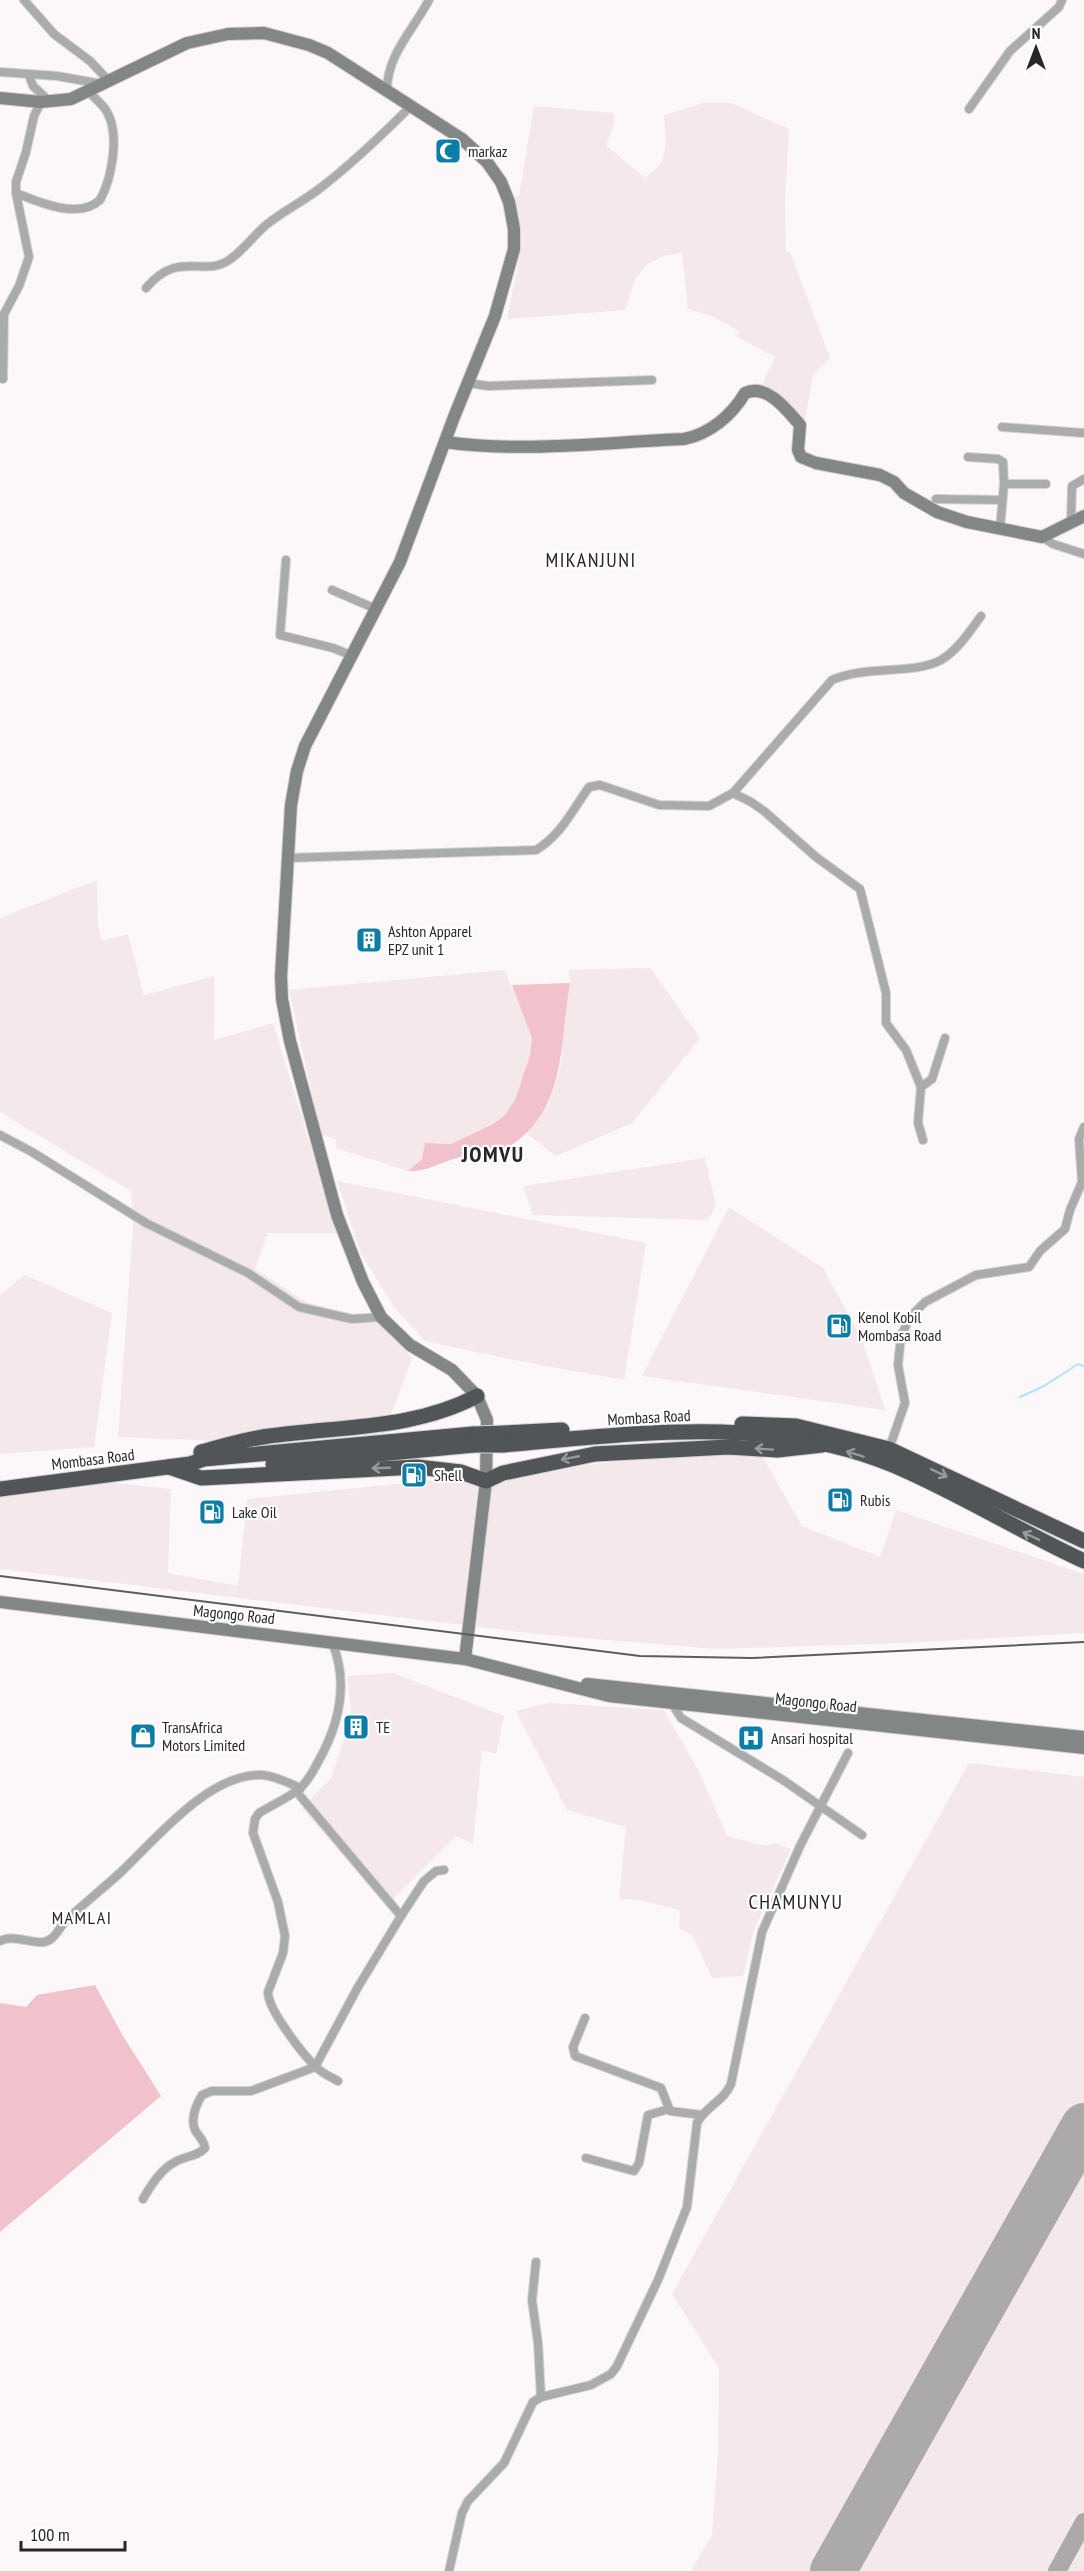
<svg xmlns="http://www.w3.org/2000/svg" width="1084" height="2571" viewBox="0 0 1084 2571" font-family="'PT Sans Narrow',sans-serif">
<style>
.built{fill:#f5e8eb}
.green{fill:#f1c1cc}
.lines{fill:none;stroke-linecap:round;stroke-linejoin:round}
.stream{stroke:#ade3fe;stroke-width:2}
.taxiway{stroke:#aca9aa;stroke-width:18}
.runway{stroke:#aca9aa;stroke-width:46}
.street-casing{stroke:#d6d1d2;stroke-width:10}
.secondary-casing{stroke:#d6d1d2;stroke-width:14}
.highway-casing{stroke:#d6d1d2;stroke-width:17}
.street{stroke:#a9abac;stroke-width:8}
.secondary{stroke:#838687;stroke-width:12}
.highway{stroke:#515557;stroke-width:15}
.rail{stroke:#5d5b5c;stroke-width:2}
.highway-bridge-casing{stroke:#d6d1d2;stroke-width:17;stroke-linecap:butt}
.highway-bridge{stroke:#515557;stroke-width:15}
.oneway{stroke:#97999a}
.labels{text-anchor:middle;stroke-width:4.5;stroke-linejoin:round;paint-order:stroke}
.poi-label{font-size:16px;fill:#272526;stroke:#fff;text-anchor:start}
.street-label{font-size:16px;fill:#272526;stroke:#fff}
.neighbourhood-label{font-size:18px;letter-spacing:1.5px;fill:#272526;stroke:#fff}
.quarter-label{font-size:20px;letter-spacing:1.5px;fill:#272526;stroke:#fff}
.district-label{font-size:22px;font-weight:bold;letter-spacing:1.5px;fill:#272526;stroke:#fff}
</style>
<rect width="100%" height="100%" fill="#fcf7f8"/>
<g class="built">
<polygon points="704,103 731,103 789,129 785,203 786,251 790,252 830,358 813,375 804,425 762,385 775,357 737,337 739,331 714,317 688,309 682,253 663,256 647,265 635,279 625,310 507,319 521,248 518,217 512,198 519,196 534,106 614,113 614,125 606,145 645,178 661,164 666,145 664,115"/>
<polygon points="97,880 98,925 102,941 128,934 144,995 214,976 214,1040 273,1023 337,1233 268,1233 255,1269 306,1302 379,1321 412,1358 384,1434 272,1443 118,1437 133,1226 131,1191 0,1112 0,918"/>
<polygon points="650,968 700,1038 632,1123 556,1156 525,1132 549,1104 561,1065 564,1015 570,983 569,970"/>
<polygon points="504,970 520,1004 532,1038 530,1055 515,1100 504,1116 493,1124 451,1144 425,1143 422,1159 408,1171 336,1148 336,1139 321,1135 289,990"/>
<polygon points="705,1158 716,1206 708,1220 533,1215 523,1186"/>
<polygon points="337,1181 646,1243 624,1380 513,1360 425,1341 394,1307 361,1254"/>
<polygon points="729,1207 823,1268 862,1339 885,1410 642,1376"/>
<polygon points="25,1275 112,1313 94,1447 0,1454 0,1295"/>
<polygon points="713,1446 762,1456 802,1526 880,1557 896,1510 1084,1574 1084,1633 906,1643 717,1649 536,1634 0,1569 0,1495 95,1481 171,1489 168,1573 238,1586 247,1499 654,1458"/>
<polygon points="393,1673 504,1716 496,1754 482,1750 473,1844 456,1836 386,1906 302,1808 331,1778 352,1717 347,1676"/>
<polygon points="548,1703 664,1710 699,1772 727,1836 766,1846 776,1843 791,1849 754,1930 743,1976 712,1978 693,1936 679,1928 680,1910 640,1900 619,1899 626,1827 567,1810 516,1711"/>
<polygon points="969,1763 1084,1777 1084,2571 691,2571 712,2535 718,2454 719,2368 672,2294"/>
</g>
<g class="green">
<path d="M570,983C559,1042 568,1108 510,1146C498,1153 475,1154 460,1157C440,1162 429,1172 408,1171L422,1159L425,1143L451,1144L493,1124L504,1116L515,1100L530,1055L532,1038L512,985Z"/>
<polygon points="95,1985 123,2036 161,2096 0,2232 0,2003 26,2007 37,1995"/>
</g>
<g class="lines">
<polyline class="stream" points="1020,1397 1044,1386 1078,1364 1084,1366"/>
<polyline class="taxiway" points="1057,2571 1084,2522"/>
<polyline class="runway" points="833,2571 1084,2126"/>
<defs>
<g id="street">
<polyline points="24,0 54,34 90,61 108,80"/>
<polyline points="0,72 57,76 102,84"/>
<polyline points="29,75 33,86 50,102"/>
<path d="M387,90C387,55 413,30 429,0"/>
<polyline points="969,109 1010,51 1059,7 1062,0"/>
<path d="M16,193C38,202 79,220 100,200C112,178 120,135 107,112C103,104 94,98 88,91"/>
<path d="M146,288C179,249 203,278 229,260C243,251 253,236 266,225C282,212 302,202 319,189C352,164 381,136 411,106"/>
<polyline points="3,379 4,314 19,286 29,257 16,193 16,182 26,152 34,116 41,102"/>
<polyline points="468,383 488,386 652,380"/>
<polyline points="1002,427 1084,433"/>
<polyline points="968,457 998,459 1003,462 1004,484 1000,529"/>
<polyline points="1004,484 1046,484"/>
<polyline points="936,499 1002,500"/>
<polyline points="1071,522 1072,486 1084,479"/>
<polyline points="1042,537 1053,544 1084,554"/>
<polyline points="286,560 280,635 333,648 353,656"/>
<polyline points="332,590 376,609"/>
<path d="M733,793L832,680C865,665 914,675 941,660C958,650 970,631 981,616"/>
<path d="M287,858L536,850C561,835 572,811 589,787L600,785L659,805L709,806L733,793L751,802L764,811L816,857L860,889L886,993V1023L906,1050L921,1087L918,1123L923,1140"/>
<polyline points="921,1087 932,1079 945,1038"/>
<polyline points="0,1135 32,1152 146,1223 248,1273 299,1307 352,1319 381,1317"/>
<polyline points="889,1449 905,1403 898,1365 901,1336 910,1317 925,1302 976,1275 1029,1267 1040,1251 1065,1229 1070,1210 1082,1182 1079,1139 1084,1127"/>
<path d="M332,1642C349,1683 339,1725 318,1762C313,1771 308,1782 299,1789C288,1798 272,1805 259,1813L255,1819L253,1833L278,1902L285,1936L283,1953L268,1992C268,2010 302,2053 315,2066C321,2073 331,2077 338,2081"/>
<polyline points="671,1702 681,1718 783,1780 862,1835"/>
<polyline points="296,1791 401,1916"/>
<path d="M0,1941C18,1932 39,1950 52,1938C58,1933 61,1925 67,1920C84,1903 104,1888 122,1871C156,1839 209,1773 262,1775C276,1776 288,1783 301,1788"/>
<polyline points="585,2018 573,2047 575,2056 661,2088 670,2111 702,2115"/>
<polyline points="586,2158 634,2171 639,2163 648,2115 669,2109"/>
<path d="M143,2199C151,2185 161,2169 175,2162C185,2156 197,2157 205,2148C204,2140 199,2137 195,2130C190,2118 196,2105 202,2095L212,2091H251L315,2067L358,1987L401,1916L424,1881L436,1871L444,1870"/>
<polyline points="536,2262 532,2300 538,2343 541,2397"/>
<path d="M449,2571L462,2513L468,2501L504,2463L533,2402L541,2397L591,2385L611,2374L617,2366L658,2280L687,2207L697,2123C705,2107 724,2101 731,2084L762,1932L800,1846L848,1753"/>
</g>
<g id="secondary">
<polyline points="0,98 41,102 71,99 187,43 228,34 264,33 309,45 328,53 462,139 487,162 501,182 509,202 514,229 514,249 495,316 454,417 400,562 305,746 297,771 291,805 281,976 282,999 290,1041 337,1215 363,1282 381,1317 410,1345 452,1370 477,1396 487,1420 486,1481 465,1659"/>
<path d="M445,442C521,453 607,442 684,439C710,434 732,415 745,393C767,383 787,410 800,425L798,450L801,457L816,463L880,475L894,482L904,493L937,512L967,522L1042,537L1084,516"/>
<polyline points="0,1602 465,1659 609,1696 1084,1748"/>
<polyline points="587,1684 1084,1737"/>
</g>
<g id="highway">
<polyline points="742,1424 796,1426 889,1449 1084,1541"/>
<polyline points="505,1433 562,1430"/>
<path d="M503,1445C632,1434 770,1414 893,1465C959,1493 1019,1531 1084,1561"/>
<path d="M201,1452C223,1446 246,1439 269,1436C338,1426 413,1430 477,1396"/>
<polyline points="273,1464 474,1445"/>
<polyline points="169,1467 201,1478 417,1467 461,1472 486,1481 503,1473 595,1454 728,1447 777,1450 822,1445"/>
<polyline points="0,1489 190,1464 204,1459 473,1434"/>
</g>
</defs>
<use href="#street" class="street-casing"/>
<use href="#secondary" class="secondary-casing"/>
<use href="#highway" class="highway-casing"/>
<use href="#street" class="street"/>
<use href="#secondary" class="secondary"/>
<use href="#highway" class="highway"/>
<polyline class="rail" points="0,1576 640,1656 752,1658 1084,1642"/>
<defs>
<g id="highway-bridge">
<polyline points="473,1434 505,1433"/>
<polyline points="474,1445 503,1445"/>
</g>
</defs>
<use href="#highway-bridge" class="highway-bridge-casing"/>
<use href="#highway-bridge" class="highway-bridge"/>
</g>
<defs><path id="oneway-shaft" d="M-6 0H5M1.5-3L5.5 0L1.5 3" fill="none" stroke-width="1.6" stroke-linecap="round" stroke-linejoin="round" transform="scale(1.5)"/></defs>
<g class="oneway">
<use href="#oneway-shaft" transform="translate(764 1449) rotate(-176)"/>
<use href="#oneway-shaft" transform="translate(855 1454) rotate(-163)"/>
<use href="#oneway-shaft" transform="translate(570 1458) rotate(169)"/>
<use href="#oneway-shaft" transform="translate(381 1468) rotate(178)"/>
<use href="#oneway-shaft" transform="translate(939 1473) rotate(25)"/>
<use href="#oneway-shaft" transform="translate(1031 1536) rotate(-154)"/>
</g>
<defs>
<symbol id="mosque-square" viewBox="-11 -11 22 22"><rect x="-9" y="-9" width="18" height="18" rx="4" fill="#0c7da5" stroke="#fff"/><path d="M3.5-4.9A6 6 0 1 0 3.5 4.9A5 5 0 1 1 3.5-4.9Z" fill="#fff"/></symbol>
<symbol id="building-square" viewBox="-11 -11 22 22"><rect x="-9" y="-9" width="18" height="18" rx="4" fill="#0c7da5" stroke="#fff"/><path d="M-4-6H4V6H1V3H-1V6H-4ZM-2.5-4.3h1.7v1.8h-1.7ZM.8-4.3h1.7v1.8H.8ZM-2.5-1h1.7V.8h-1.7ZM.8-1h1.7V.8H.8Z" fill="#fff"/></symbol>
<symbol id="fuel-square" viewBox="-11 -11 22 22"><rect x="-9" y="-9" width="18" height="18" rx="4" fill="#0c7da5" stroke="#fff"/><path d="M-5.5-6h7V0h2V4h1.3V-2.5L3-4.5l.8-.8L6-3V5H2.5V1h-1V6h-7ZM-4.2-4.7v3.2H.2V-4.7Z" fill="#fff"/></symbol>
<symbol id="shop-square" viewBox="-11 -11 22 22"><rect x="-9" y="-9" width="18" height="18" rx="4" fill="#0c7da5" stroke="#fff"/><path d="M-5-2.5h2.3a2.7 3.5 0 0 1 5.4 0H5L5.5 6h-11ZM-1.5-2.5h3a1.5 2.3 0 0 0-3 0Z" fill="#fff"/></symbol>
<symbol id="hospital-square" viewBox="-11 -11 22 22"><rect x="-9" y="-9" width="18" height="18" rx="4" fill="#0c7da5" stroke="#fff"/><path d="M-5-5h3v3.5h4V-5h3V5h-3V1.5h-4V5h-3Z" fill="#fff"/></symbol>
</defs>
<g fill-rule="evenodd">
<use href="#mosque-square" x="433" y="136" width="30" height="30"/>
<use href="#building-square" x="354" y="925" width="30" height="30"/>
<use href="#fuel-square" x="824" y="1311" width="30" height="30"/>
<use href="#fuel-square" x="399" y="1460" width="30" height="30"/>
<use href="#fuel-square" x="825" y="1485" width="30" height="30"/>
<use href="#fuel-square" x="197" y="1497" width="30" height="30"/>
<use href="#building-square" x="341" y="1712" width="30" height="30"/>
<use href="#shop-square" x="128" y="1721" width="30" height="30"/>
<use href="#hospital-square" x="736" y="1723" width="30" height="30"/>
</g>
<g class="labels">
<g class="poi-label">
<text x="468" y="157">markaz</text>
<text x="388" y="937">Ashton Apparel<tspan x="388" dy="18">EPZ unit 1</tspan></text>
<text x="858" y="1323">Kenol Kobil<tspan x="858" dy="18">Mombasa Road</tspan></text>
<text x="434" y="1481">Shell</text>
<text x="860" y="1506">Rubis</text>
<text x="232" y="1518">Lake Oil</text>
<text x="162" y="1733">TransAfrica<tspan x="162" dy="18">Motors Limited</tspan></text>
<text x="376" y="1733">TE</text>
<text x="771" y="1744">Ansari hospital</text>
</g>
<g class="street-label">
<text transform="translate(649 1417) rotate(-3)" y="6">Mombasa Road</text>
<text transform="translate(93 1459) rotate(-7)" y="6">Mombasa Road</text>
<text transform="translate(234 1614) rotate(6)" y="6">Magongo Road</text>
<text transform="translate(816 1702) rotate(6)" y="6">Magongo Road</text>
</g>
<g class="neighbourhood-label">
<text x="82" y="1924">MAMLAI</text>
</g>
<g class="quarter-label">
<text x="591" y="567">MIKANJUNI</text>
<text x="796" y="1909">CHAMUNYU</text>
</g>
<g class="district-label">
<text x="493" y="1162">JOMVU</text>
</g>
</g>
<g transform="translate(1036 48)" stroke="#ffffff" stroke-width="4.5" paint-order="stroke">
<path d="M0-4.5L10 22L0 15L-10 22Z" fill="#272526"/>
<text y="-9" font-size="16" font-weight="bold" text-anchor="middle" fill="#272526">N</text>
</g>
<path d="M21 2541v9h104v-9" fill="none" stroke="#272526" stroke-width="3"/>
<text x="30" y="2541" font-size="18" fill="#272526" stroke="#ffffff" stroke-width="4.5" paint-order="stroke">100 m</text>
</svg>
